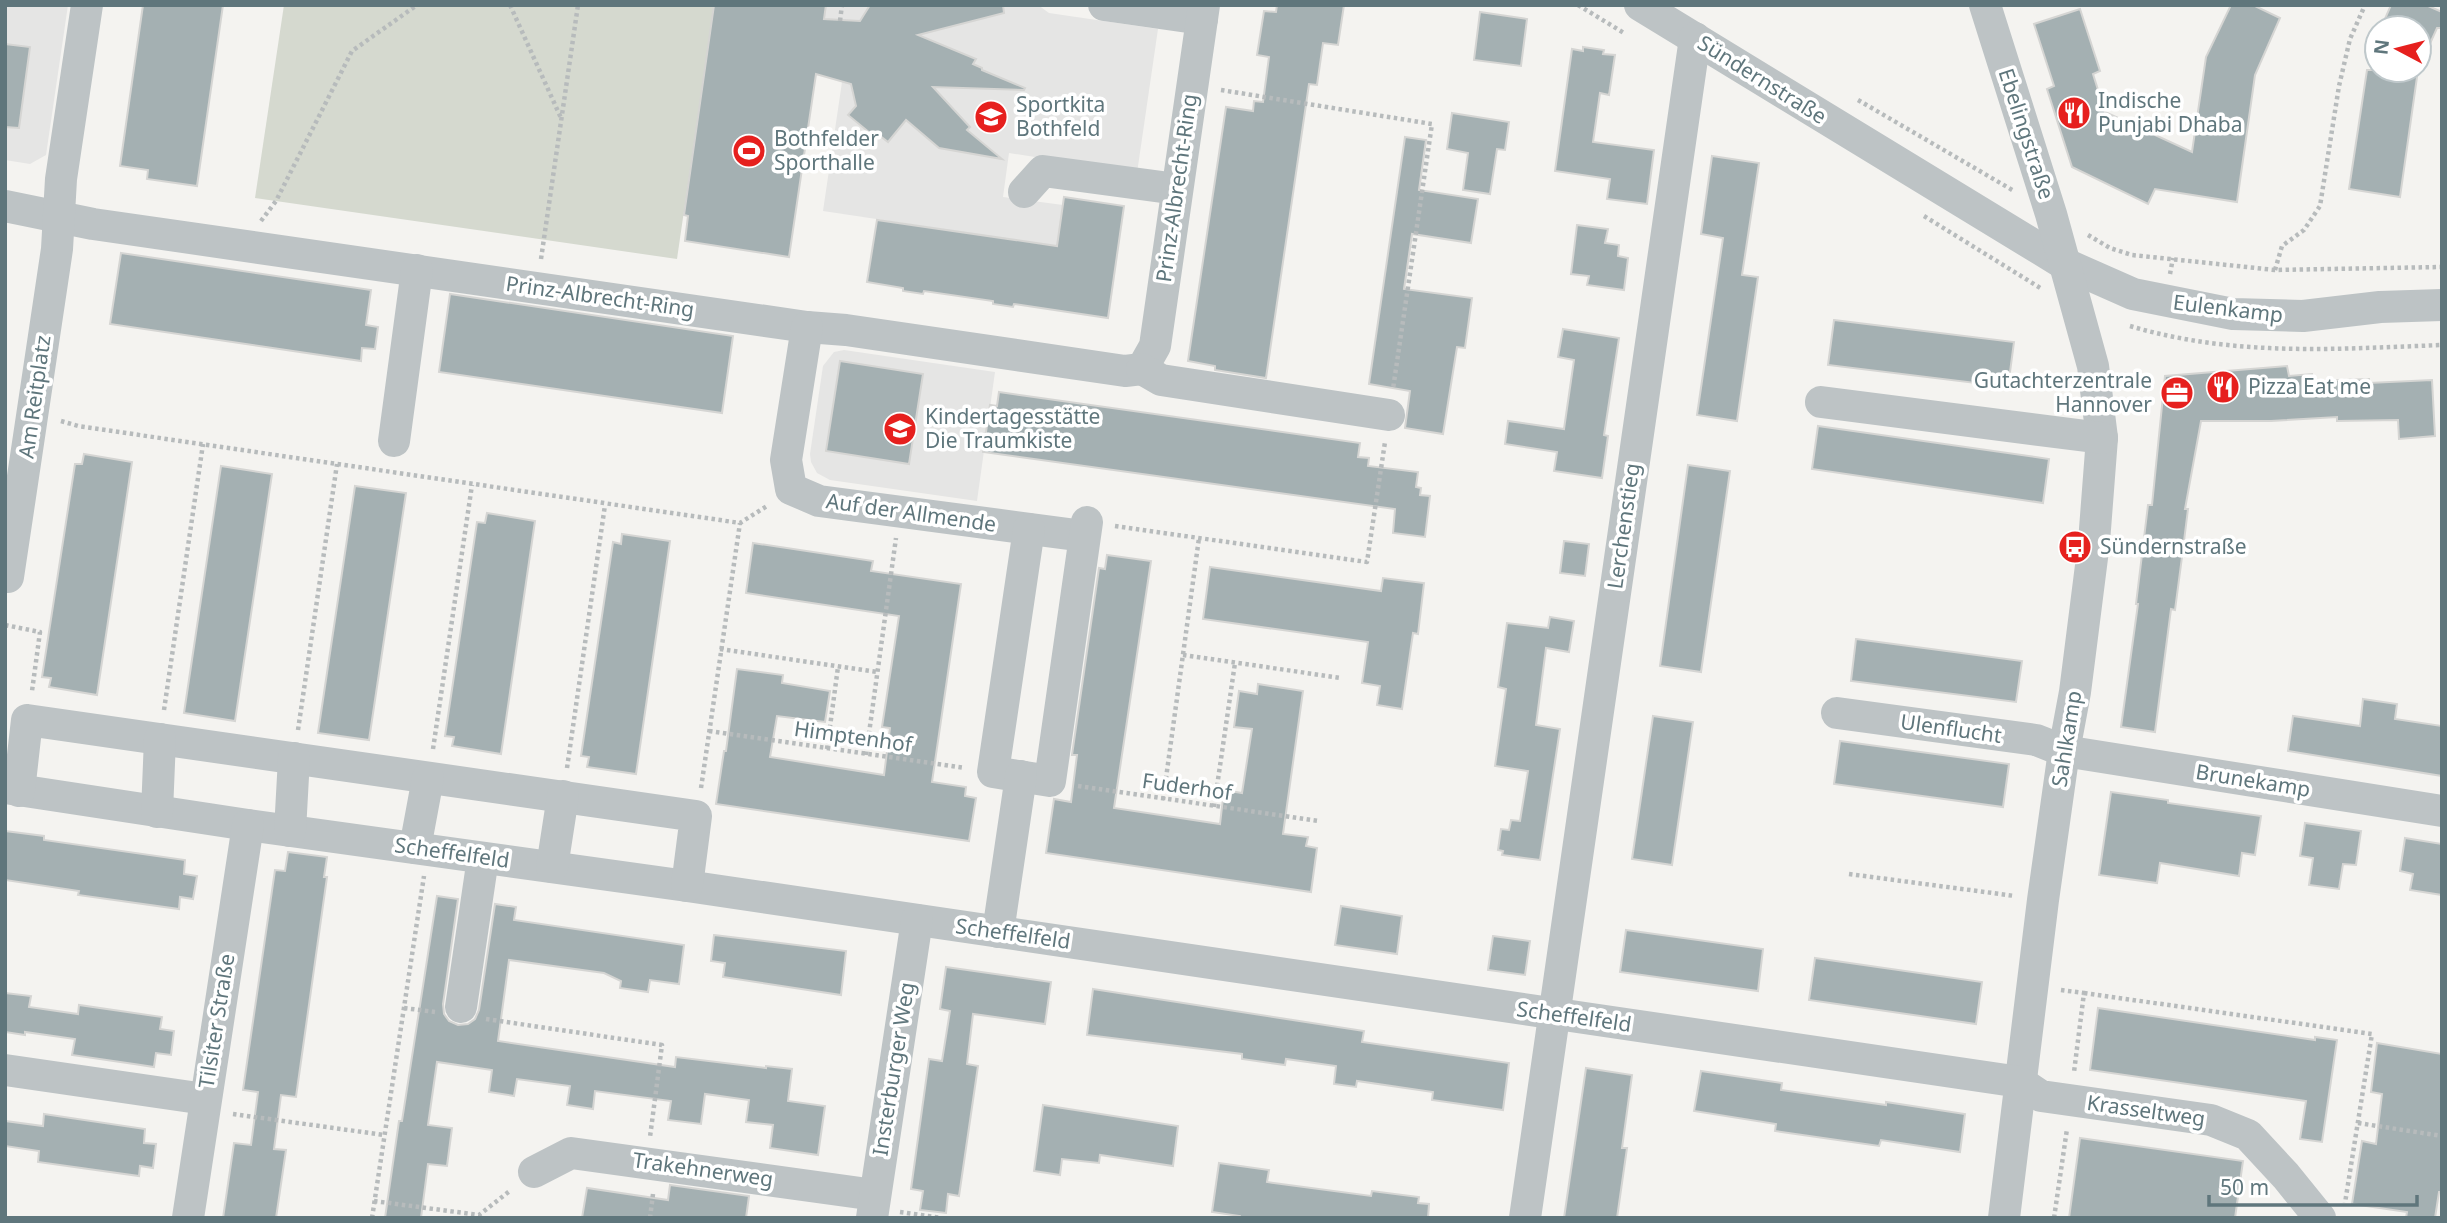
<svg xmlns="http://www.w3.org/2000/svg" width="2447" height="1223" viewBox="0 0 2447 1223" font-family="'Noto Sans',sans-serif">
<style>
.built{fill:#e5e5e4}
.green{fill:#d5d9cf}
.building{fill:#a4b0b2;stroke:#d5d5d3;stroke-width:2}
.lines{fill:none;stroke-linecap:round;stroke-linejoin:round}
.path{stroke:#b7bbbc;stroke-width:4.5;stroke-dasharray:3.5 3.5;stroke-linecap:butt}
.minor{stroke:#bdc3c5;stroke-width:32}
.labels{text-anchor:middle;stroke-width:7;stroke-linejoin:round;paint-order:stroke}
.street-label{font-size:21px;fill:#5f767c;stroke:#fff}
.poi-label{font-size:21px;fill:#5f767c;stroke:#fff;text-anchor:start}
</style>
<rect width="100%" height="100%" fill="#f4f3f0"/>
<g class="built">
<polygon points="5,5 68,5 46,155 30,164 5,160"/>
<polygon points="826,5 1038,5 1049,13 1158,29 1137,173 1009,153 1003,197 1063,205 1057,246 823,211 842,82 830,76 818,63"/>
<polygon points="844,350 995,372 977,501 830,480 817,473 811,462 810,454 823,366 834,352"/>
</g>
<polygon class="green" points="284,5 714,5 677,259 255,198"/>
<g class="building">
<polygon points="143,5 223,5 197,186 147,179 148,170 120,166"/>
<polygon points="714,5 826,5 824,19 860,21 870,5 1003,5 1004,13 918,35 976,59 973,64 982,68 982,70 1025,88 1024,90 933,87 970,127 967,130 1002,159 939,148 906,120 888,142 879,135 876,138 848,115 856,106 851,84 816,74 789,257 685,241 688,216 684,215"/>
<polygon points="1277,5 1344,5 1338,45 1323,43 1317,85 1309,84 1266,378 1215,370 1215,366 1188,361 1226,107 1253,111 1254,101 1263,102 1269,57 1257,55 1264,11 1276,12"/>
<polygon points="2231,5 2253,5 2280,18 2255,75 2237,202 2155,189 2148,204 2072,167 2047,89 2054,86 2034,24 2080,9 2100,71 2093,74 2105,112 2192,152 2206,57"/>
<polygon points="2391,5 2426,5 2442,12 2442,28 2437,28 2419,68 2419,28 2381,28"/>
<polygon points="1480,12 1527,19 1521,66 1474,60"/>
<polygon points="5,44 30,47 19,128 5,127"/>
<polygon points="1583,47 1604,50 1603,54 1615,55 1609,95 1600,93 1593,142 1654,150 1647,204 1607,199 1610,179 1555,171 1572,49 1583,51"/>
<polygon points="2367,70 2418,70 2400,197 2349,189"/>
<polygon points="1452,113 1509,122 1505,150 1497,149 1490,194 1463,190 1468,153 1447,149"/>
<polygon points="1405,137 1426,140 1419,190 1478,199 1471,243 1412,234 1404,289 1472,298 1465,348 1457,347 1443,434 1405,428 1410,391 1369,384"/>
<polygon points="1712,156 1759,163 1742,275 1758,277 1737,421 1697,415 1723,238 1701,234"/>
<polygon points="1064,197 1124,206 1108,318 1014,304 1013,307 993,304 993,301 924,291 923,294 903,291 903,288 867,282 877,220 1057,246"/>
<polygon points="1577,225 1608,229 1605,243 1619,245 1618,256 1628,258 1624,290 1587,285 1589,276 1571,274"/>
<polygon points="121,253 371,290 366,325 378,327 375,349 362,348 361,361 110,324"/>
<polygon points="450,294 733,336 722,413 439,372"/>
<polygon points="1834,320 2014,342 2008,387 1828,365"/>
<polygon points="1563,329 1619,338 1604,435 1608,436 1602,478 1554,471 1557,452 1505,444 1508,421 1564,429 1574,360 1558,357"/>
<polygon points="840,361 923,374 909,464 826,451"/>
<polygon points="2287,366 2289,376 2312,374 2313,381 2369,379 2369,383 2432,380 2435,436 2399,439 2398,420 2337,421 2337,417 2271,421 2201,421 2185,509 2188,509 2182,557 2175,610 2171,609 2155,732 2121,727 2138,604 2136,604 2148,505 2152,505 2165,376"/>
<polygon points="999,392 1360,443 1358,457 1369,458 1368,466 1418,472 1416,487 1421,488 1420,495 1430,496 1425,537 1393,533 1395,509 983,452 990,405 997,406"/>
<polygon points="1818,426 2049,459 2043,503 1812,469"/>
<polygon points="84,454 132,462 97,695 49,687 51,678 42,677 75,464 82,464"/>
<polygon points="1688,465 1730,471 1701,672 1660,666"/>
<polygon points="221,466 272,474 235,721 184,713"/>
<polygon points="355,486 406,493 369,740 318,733"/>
<polygon points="487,513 535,521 501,754 452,746 454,737 445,736 477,522 485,523"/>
<polygon points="622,534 670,541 636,774 587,767 589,757 581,756 613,542 621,544"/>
<polygon points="1564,541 1589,544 1585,576 1560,573"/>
<polygon points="753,543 873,561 871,571 961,584 932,782 966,787 965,796 976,798 969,841 716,804 724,751 726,751 737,669 783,675 782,683 830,691 825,722 777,716 770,757 884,775 890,728 882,727 899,616 746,593"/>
<polygon points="1107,555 1151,561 1114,808 1220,824 1224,790 1242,793 1252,729 1234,727 1239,691 1257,694 1258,684 1303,691 1283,834 1308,837 1306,846 1317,848 1311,892 1046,853 1054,799 1071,802 1077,755 1072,755 1099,568 1105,569"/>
<polygon points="1210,567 1381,591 1383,578 1424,583 1418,634 1413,633 1402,709 1377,705 1380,686 1362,683 1368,642 1203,619"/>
<polygon points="1550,617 1574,621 1569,652 1546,648 1536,725 1560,729 1540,860 1502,855 1503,851 1498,850 1501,829 1509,830 1511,820 1520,821 1528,771 1495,766 1506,689 1498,687 1507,623 1548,628"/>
<polygon points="1856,639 2022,661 2016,702 1851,681"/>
<polygon points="2363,699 2397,704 2395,719 2442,726 2442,776 2288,751 2293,716 2360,726"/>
<polygon points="1653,716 1693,722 1672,865 1632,859"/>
<polygon points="1840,741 2009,764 2003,807 1834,784"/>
<polygon points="2111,792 2168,800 2168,803 2261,816 2255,855 2242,853 2239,876 2160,863 2157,883 2099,875"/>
<polygon points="2305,823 2361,831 2356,865 2343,864 2339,889 2309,885 2313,858 2300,856"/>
<polygon points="5,831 44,836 44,840 185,860 184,874 197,876 193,899 180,897 179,909 78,895 79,891 5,880"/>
<polygon points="2405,838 2442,844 2442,895 2410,890 2413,874 2400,871"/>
<polygon points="288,852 327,857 324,877 327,877 296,1097 281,1095 274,1149 286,1150 276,1218 223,1218 234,1143 251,1145 258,1092 243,1090 275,870 285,871"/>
<polygon points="437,896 458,899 443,1004 444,1014 449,1021 458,1025 468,1024 475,1019 479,1010 495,904 516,907 514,920 684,945 679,984 650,980 648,992 620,988 621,981 604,973 509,960 498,1041 675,1067 676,1057 766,1068 766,1066 792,1069 788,1101 825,1106 818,1155 770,1148 773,1125 746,1122 749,1100 705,1094 701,1124 668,1120 671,1101 595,1091 593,1109 567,1105 570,1086 517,1079 514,1096 489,1092 492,1070 437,1062 428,1125 452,1128 447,1166 428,1164 421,1218 385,1218 399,1121 402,1121"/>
<polygon points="1341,906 1402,916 1397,954 1335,945"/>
<polygon points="1626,930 1763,949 1758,991 1620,972"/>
<polygon points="714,935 846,951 841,995 723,977 725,963 711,961"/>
<polygon points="1493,936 1530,941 1525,975 1488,970"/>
<polygon points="1815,958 1982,982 1976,1024 1809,1000"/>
<polygon points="946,967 1051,982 1045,1024 973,1014 967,1064 978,1066 959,1196 948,1194 946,1213 920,1210 923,1191 911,1189 929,1059 942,1061 950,1011 940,1009"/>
<polygon points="1093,989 1364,1031 1362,1042 1509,1063 1503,1110 1432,1100 1433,1092 1357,1081 1356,1087 1334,1084 1336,1066 1286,1059 1285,1065 1242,1059 1242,1054 1087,1035"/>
<polygon points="5,993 31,996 29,1007 78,1014 79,1005 162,1017 160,1029 174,1031 171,1055 156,1053 154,1067 134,1064 72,1055 75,1039 25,1032 25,1035 5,1032"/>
<polygon points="2098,1008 2315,1040 2315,1037 2337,1040 2322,1142 2300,1139 2306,1101 2090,1070"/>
<polygon points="2377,1043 2442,1054 2442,1192 2439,1192 2435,1218 2406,1218 2407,1212 2352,1204 2362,1141 2376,1144 2382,1094 2371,1092"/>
<polygon points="1586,1068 1632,1075 1622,1148 1627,1148 1617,1218 1564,1218"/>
<polygon points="1701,1071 1782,1083 1781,1090 1886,1105 1886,1102 1965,1114 1960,1152 1881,1140 1879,1146 1775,1131 1776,1124 1694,1111"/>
<polygon points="1043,1105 1178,1126 1173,1166 1100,1155 1099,1163 1062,1159 1060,1175 1034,1171"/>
<polygon points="44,1114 145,1129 144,1143 156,1144 153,1168 140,1166 139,1176 38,1162 39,1151 5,1146 5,1121 43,1126"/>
<polygon points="2080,1138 2243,1161 2235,1218 2069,1218"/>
<polygon points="1219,1163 1269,1170 1267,1182 1371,1196 1372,1191 1419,1197 1418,1203 1429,1204 1428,1218 1240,1218 1240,1216 1212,1212"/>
<polygon points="670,1185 749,1196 746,1218 582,1218 587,1188 668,1200"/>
</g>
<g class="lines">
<g class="path">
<polyline points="510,5 561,118"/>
<polyline points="1578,5 1624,33"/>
<polyline points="840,21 842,5"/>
<polyline points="1221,90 1432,124 1393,389"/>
<polyline points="1858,100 2014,191"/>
<polyline points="1924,216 2042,289"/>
<polyline points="261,221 276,201 352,51 417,5"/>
<polyline points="2088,235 2110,248 2132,255 2275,270 2442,267"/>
<polyline points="541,259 578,5"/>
<polyline points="2275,270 2282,246 2304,230 2320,206 2339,86 2350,39 2365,5"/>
<polyline points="2170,274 2173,258"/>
<path d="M2130,326C2234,357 2335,349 2442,345"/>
<polyline points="61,421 78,426 740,523 767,506"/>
<polyline points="1115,526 1367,562 1385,442"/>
<polyline points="5,625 40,632 32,691"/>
<polyline points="720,649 877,672"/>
<polyline points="1183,655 1341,678"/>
<polyline points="164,710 203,444"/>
<polyline points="298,730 337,464"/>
<polyline points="709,731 965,768"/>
<polyline points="433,749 472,485"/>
<polyline points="827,749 838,667"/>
<polyline points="866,755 896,538"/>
<polyline points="567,768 605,505"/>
<polyline points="1078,786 1319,821"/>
<polyline points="701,788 740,523"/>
<polyline points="1163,800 1199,538"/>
<polyline points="1214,807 1235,663"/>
<polyline points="1849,874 2015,896"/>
<polyline points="2061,990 2084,993 2074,1072"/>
<polyline points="2084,993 2372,1034 2345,1203"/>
<polyline points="404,1008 435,1012"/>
<polyline points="486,1019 662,1045 650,1137"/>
<polyline points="233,1114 384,1135"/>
<polyline points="2358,1123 2442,1136"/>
<polyline points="374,1201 479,1215 511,1190"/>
<polyline points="900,1212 941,1218"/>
<polyline points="372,1218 424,876"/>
<polyline points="650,1218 653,1194"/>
<polyline points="2054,1218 2067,1129"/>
</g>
<g class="minor">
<polyline points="1104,5 1202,19"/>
<polyline points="1640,5 2063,263 2133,294 2233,314 2303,316 2380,307 2442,305"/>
<polyline points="1985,5 2051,214 2093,366 2102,438 2094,542 2075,692 2064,751 2043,900 2004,1218"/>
<polyline points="1024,192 1043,171 1177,189"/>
<polyline points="5,206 93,224 807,327 846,330 1125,371 1142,369 1155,346 1204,5"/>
<polyline points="807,327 786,460 791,489 819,501 1084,536"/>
<polyline points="1142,369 1161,380 1389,415"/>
<polyline points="1821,402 2102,438"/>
<polyline points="394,441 417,270"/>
<polyline points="1029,529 993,772 1050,781 1087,522"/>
<polyline points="5,577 8,577 57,249 61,179 87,5"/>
<polyline points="1837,713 2036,740 2064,751 2442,811"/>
<polyline points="5,788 248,825 687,886 2020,1082 2041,1096 2211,1120 2248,1135 2286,1176 2320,1218"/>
<polyline points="19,791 27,720 696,816 687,886"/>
<polyline points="157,812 160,739"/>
<polyline points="290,831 294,758"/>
<polyline points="415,848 428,778"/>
<polyline points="552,867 563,796"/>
<polyline points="998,932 1021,776"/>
<polyline points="461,1007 483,858"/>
<polyline points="5,1070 205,1099"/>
<polyline points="534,1172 571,1153 875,1195"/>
<polyline points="188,1218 248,825"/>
<polyline points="872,1218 917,920"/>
<polyline points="1525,1218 1695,38"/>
</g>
</g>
<defs>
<symbol id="restaurant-disc" viewBox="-11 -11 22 22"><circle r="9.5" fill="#e6201e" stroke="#fff"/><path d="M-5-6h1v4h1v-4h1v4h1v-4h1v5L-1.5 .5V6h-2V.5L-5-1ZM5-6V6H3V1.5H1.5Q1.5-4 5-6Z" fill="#fff"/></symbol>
<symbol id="school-disc" viewBox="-11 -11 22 22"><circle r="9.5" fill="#e6201e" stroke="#fff"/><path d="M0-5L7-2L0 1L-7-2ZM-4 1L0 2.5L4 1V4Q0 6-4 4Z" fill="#fff"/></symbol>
<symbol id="stadium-disc" viewBox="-11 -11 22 22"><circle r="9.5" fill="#e6201e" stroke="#fff"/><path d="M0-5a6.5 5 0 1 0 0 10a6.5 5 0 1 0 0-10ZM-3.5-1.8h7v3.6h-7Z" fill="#fff"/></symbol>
<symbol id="office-disc" viewBox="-11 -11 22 22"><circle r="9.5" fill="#e6201e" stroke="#fff"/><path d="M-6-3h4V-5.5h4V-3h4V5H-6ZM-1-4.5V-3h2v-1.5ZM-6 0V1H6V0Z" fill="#fff"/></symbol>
<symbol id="bus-disc" viewBox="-11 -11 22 22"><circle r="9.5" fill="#e6201e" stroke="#fff"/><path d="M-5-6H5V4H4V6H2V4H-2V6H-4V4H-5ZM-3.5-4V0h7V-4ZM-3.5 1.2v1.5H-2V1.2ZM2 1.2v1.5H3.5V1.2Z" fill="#fff"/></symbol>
</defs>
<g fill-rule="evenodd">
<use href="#restaurant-disc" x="2055" y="94" width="38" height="38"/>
<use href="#school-disc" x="972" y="98" width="38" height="38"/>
<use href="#stadium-disc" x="730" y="132" width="38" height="38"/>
<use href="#restaurant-disc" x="2204" y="368" width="38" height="38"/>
<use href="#office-disc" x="2158" y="374" width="38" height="38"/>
<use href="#school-disc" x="881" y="410" width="38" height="38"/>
<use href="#bus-disc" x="2056" y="528" width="38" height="38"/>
</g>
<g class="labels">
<g class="street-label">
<text transform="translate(1762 80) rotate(32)" y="7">Sündernstraße</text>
<text transform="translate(2026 134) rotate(72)" y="7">Ebelingstraße</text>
<text transform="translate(1177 188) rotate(-82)" y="7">Prinz-Albrecht-Ring</text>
<text transform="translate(600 297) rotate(8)" y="7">Prinz-Albrecht-Ring</text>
<text transform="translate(2228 309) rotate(7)" y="7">Eulenkamp</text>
<text transform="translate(35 397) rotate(-82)" y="7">Am Reitplatz</text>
<text transform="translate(911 513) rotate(8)" y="7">Auf der Allmende</text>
<text transform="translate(1624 526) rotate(-82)" y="7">Lerchenstieg</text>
<text transform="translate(1951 729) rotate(8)" y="7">Ulenflucht</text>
<text transform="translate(853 737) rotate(8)" y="7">Himptenhof</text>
<text transform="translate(2067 739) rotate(-81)" y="7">Sahlkamp</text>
<text transform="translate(2253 781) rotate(9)" y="7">Brunekamp</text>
<text transform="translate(1187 787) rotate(8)" y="7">Fuderhof</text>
<text transform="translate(452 853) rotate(8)" y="7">Scheffelfeld</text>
<text transform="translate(1013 934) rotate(8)" y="7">Scheffelfeld</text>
<text transform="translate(1574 1017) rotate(8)" y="7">Scheffelfeld</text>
<text transform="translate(217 1021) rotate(-81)" y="7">Tilsiter Straße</text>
<text transform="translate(894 1069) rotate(-81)" y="7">Insterburger Weg</text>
<text transform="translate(2146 1111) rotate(8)" y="7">Krasseltweg</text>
<text transform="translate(703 1170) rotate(8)" y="7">Trakehnerweg</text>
</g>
<g class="poi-label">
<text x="2098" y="108">Indische<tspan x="2098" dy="24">Punjabi Dhaba</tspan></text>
<text x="1016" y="112">Sportkita<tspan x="1016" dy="24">Bothfeld</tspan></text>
<text x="774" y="146">Bothfelder<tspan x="774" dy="24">Sporthalle</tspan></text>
<text x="2152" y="388" text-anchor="end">Gutachterzentrale<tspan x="2152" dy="24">Hannover</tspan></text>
<text x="2248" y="394">Pizza Eat me</text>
<text x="925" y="424">Kindertagesstätte<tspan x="925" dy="24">Die Traumkiste</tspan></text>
<text x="2100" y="554">Sündernstraße</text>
</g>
</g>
<rect width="2447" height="1223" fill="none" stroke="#5f767c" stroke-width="14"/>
<g transform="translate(2398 49) rotate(277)"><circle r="33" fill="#ffffff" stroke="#bfc8cb" stroke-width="2"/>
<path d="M0-5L12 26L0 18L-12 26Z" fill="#e6201e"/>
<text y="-10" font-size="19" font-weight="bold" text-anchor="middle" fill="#5f767c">N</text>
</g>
<path d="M2209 1195v10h208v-10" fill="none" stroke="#5f767c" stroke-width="3.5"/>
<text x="2220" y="1195" font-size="21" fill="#5f767c" stroke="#ffffff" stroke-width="5" paint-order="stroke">50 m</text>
</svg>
